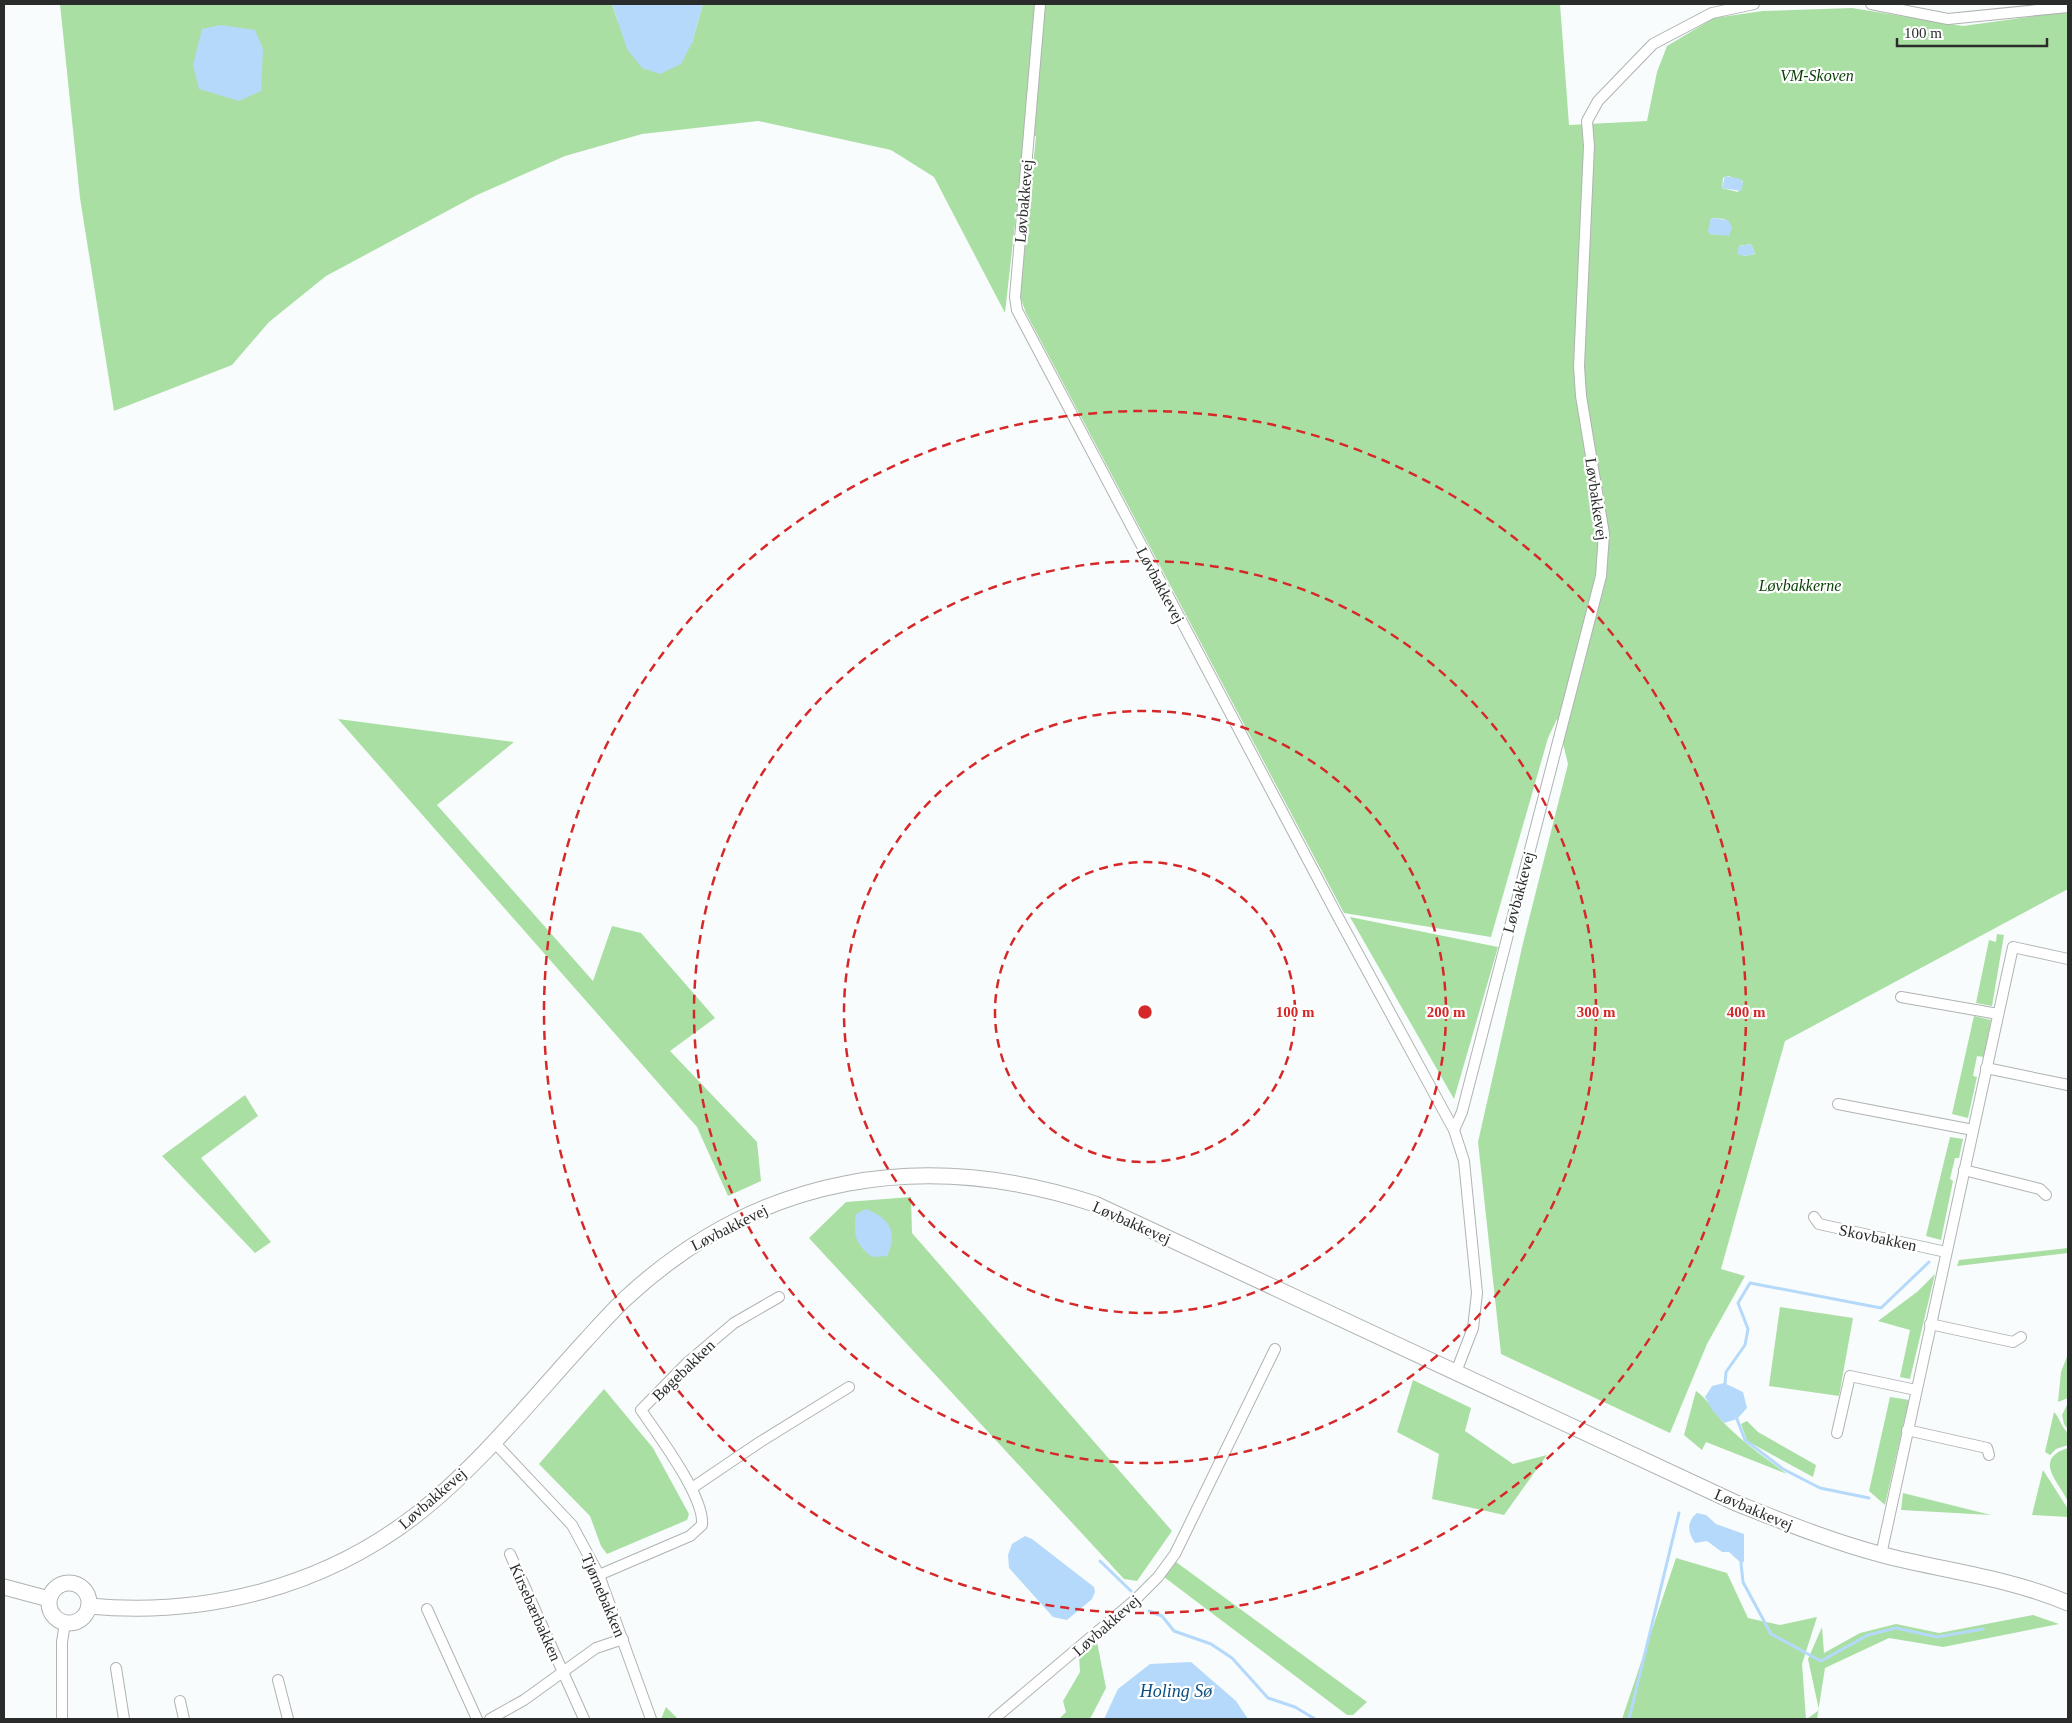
<svg xmlns="http://www.w3.org/2000/svg" width="2072" height="1723" viewBox="0 0 2072 1723" font-family="Georgia,serif">
<style>
.green{fill:#aadfa3;fill-rule:evenodd}
.water{fill:#b5d9fa}
.lines{fill:none;stroke-linecap:round;stroke-linejoin:round}
.stream{stroke:#b5d9fa;stroke-width:3}
.street-casing{stroke:#afb3b2;stroke-width:12}
.secondary-casing{stroke:#afb3b2;stroke-width:17}
.street{stroke:#fff;stroke-width:10}
.secondary{stroke:#fff;stroke-width:15}
.ring{fill:none;stroke:#d62828;stroke-width:2.5;stroke-dasharray:9 6}
.labels{text-anchor:middle;stroke-width:4.5;stroke-linejoin:round;paint-order:stroke}
.park-label{font-size:16px;font-style:italic;fill:#063e02;stroke:#fff}
.street-label{font-size:16px;fill:#2a2c2c;stroke:#fff}
.water-label{font-size:18px;font-style:italic;fill:#0e5083;stroke:#fff}
.centre{fill:#d62828;stroke:#fff;stroke-width:2.5}
.ring-label{font-size:15px;text-anchor:middle;font-weight:bold;fill:#d62828;stroke:#fff;stroke-width:4.5;stroke-linejoin:round;paint-order:stroke}
</style>
<rect width="100%" height="100%" fill="#f8fcfc"/>
<g class="green">
<path d="M60,4H612L618,22L692,43L703,4H1560L1569,125L1647,121L1657,72L1667,46L1714,18L1763,11L1852,8L1963,26L2058,13L2068,10V889L1785,1041L1721,1269L1745,1276L1707,1344L1670,1433L1501,1354L1478,1142L1523,943L1568,764L1557,719L1548,738L1491,937L1344,913L1026,313L1020,296L1036,136L1025,134L1005,313L934,177L891,150L758,121L642,134L565,156L477,195L326,276L269,322L232,365L114,411L80,198ZM1728,176L1743,181L1738,192L1722,188L1723,178ZM1711,218L1725,219L1722,235L1709,234ZM1751,244L1755,254L1744,256L1739,246Z"/>
<polygon points="338,719 514,742 437,805 593,981 612,926 641,933 715,1018 670,1051 757,1142 761,1181 728,1196 697,1127"/>
<polygon points="1350,917 1498,947 1454,1099"/>
<polygon points="1997,934 2004,935 1992,1006 1976,1003 1989,940 1996,942"/>
<polygon points="1974,1016 1991,1020 1984,1057 1977,1056 1973,1076 1977,1077 1968,1118 1952,1114"/>
<polygon points="245,1095 258,1116 201,1158 271,1242 255,1253 162,1156"/>
<polygon points="1950,1137 1963,1139 1959,1158 1955,1158 1950,1179 1953,1181 1941,1240 1926,1236"/>
<polygon points="911,1197 912,1233 1172,1531 1137,1581 1124,1579 809,1238 846,1202"/>
<polygon points="2068,1248 2068,1253 1957,1266 1959,1260"/>
<polygon points="1935,1274 1910,1379 1900,1377 1910,1330 1878,1321 1917,1292"/>
<polygon points="1780,1307 1853,1318 1839,1396 1769,1386"/>
<polygon points="2068,1354 2068,1398 2058,1402 2061,1372"/>
<polygon points="1413,1380 1471,1408 1465,1431 1513,1464 1547,1455 1504,1515 1432,1499 1439,1454 1397,1432"/>
<polygon points="604,1389 653,1448 689,1514 687,1520 607,1554 601,1546 590,1516 539,1464"/>
<path d="M1696,1391C1708,1399 1714,1413 1725,1424C1744,1443 1765,1458 1787,1474L1706,1442L1702,1450L1684,1435Z"/>
<polygon points="1890,1397 1909,1400 1885,1505 1869,1491"/>
<polygon points="2068,1403 2068,1429 2064,1424 2062,1415"/>
<path d="M2054,1412C2060,1418 2061,1427 2068,1433V1445L2056,1449L2050,1455L2045,1452Z"/>
<polygon points="1747,1421 1758,1432 1816,1465 1813,1477 1747,1441 1741,1424"/>
<path d="M2068,1448V1501C2058,1481 2033,1459 2068,1448Z"/>
<polygon points="2043,1470 2068,1509 2068,1517 2032,1515"/>
<polygon points="1903,1493 1991,1515 1901,1510"/>
<polygon points="1676,1558 1727,1573 1748,1618 1780,1625 1817,1617 1802,1664 1806,1719 1622,1719"/>
<polygon points="1176,1562 1367,1702 1353,1715 1347,1715 1164,1577"/>
<polygon points="2033,1615 2059,1624 1943,1647 1889,1638 1825,1668 1817,1719 1807,1719 1819,1710 1808,1659 1822,1627 1824,1653 1860,1633 1896,1624 1939,1633"/>
<polygon points="1097,1642 1106,1688 1090,1719 1059,1719 1066,1712 1063,1701 1080,1672 1079,1656"/>
<polygon points="666,1707 678,1719 661,1719"/>
</g>
<g class="water">
<polygon points="612,4 703,4 692,43 681,64 660,74 642,68 627,49"/>
<polygon points="221,25 255,30 263,49 261,91 239,101 199,89 193,65 202,29"/>
<polygon points="1725,176 1741,179 1743,184 1741,191 1722,188"/>
<polygon points="1711,218 1728,220 1732,227 1729,236 1709,234 1708,230"/>
<polygon points="1751,244 1755,254 1744,256 1737,254 1739,246"/>
<path d="M866,1209C890,1218 898,1233 887,1256L872,1257C855,1244 853,1234 856,1214Z"/>
<polygon points="1724,1383 1743,1392 1747,1408 1737,1419 1724,1423 1712,1410 1705,1397 1712,1386"/>
<path d="M1697,1513L1706,1515L1716,1524L1744,1534V1562L1741,1563L1729,1552H1722L1707,1541L1695,1543C1688,1533 1686,1522 1697,1513Z"/>
<polygon points="1025,1536 1032,1539 1094,1587 1095,1592 1092,1599 1067,1620 1053,1617 1009,1568 1008,1555 1012,1544"/>
<polygon points="1191,1662 1236,1701 1248,1719 1104,1719 1118,1689 1150,1664"/>
</g>
<g class="lines">
<g class="stream">
<polyline points="1725,1384 1726,1372 1745,1345 1748,1329 1738,1303 1750,1283 1881,1308 1929,1262"/>
<polyline points="1737,1419 1745,1440 1783,1469 1820,1488 1869,1498"/>
<polyline points="1100,1561 1131,1591"/>
<polyline points="1741,1563 1743,1582 1771,1634 1821,1661 1868,1635 1896,1628 1937,1637 1983,1629"/>
<polyline points="1149,1611 1162,1616 1174,1631 1211,1644 1232,1658 1268,1698 1295,1707 1315,1719"/>
<polyline points="1629,1719 1679,1513"/>
</g>
<defs>
<g id="street">
<polyline points="1040,4 1015,297 1017,310 1337,915 1454,1130 1464,1161 1477,1293 1473,1328 1456,1372"/>
<polyline points="1871,4 1948,19 2068,7"/>
<polyline points="1901,997 1998,1014"/>
<polyline points="1986,1068 2068,1085"/>
<polyline points="1838,1104 1973,1130"/>
<polyline points="1454,1130 1462,1112 1601,576 1604,534 1581,396 1579,366 1589,146 1587,121 1598,101 1653,44 1712,13 1754,4"/>
<polyline points="1964,1170 2040,1189 2046,1195"/>
<polyline points="1814,1217 1819,1224 1946,1252"/>
<polyline points="1930,1324 2013,1342 2021,1337"/>
<polyline points="1907,1430 1987,1448 1989,1455"/>
<polyline points="1837,1433 1850,1376 1916,1390"/>
<polyline points="493,1441 572,1525 599,1575 651,1719"/>
<polyline points="692,1488 760,1442 849,1387"/>
<polyline points="510,1554 584,1719"/>
<polyline points="1881,1555 2013,947 2068,959"/>
<path d="M599,1575L690,1536L702,1525C705,1497 658,1435 641,1410L688,1362L734,1323L779,1297"/>
<polyline points="427,1609 477,1719"/>
<polyline points="116,1668 124,1719"/>
<polyline points="278,1680 288,1719"/>
<polyline points="180,1701 184,1719"/>
<polyline points="62,1719 62,1642 65,1623"/>
<polyline points="490,1719 524,1700 596,1648 623,1639"/>
<polyline points="994,1719 1136,1599 1158,1577 1175,1554 1275,1349"/>
</g>
<g id="secondary">
<circle cx="69" cy="1603" r="20"/>
<polyline points="4,1587 49,1599"/>
<path d="M89,1606C206,1617 323,1587 416,1515C478,1467 533,1398 586,1340C599,1326 612,1311 626,1298C760,1174 924,1148 1095,1204L1736,1503C1784,1522 1833,1542 1883,1555C1945,1571 2010,1578 2068,1603"/>
</g>
</defs>
<use href="#street" class="street-casing"/>
<use href="#secondary" class="secondary-casing"/>
<use href="#street" class="street"/>
<use href="#secondary" class="secondary"/>
</g>
<g class="ring">
<circle cx="1145" cy="1012" r="150"/>
<circle cx="1145" cy="1012" r="301"/>
<circle cx="1145" cy="1012" r="451"/>
<circle cx="1145" cy="1012" r="601"/>
</g>
<g class="labels">
<g class="park-label">
<text x="1817" y="81">VM-Skoven</text>
<text x="1800" y="591">Løvbakkerne</text>
</g>
<g class="street-label">
<text transform="translate(1023 201) rotate(-85)" y="6">Løvbakkevej</text>
<text transform="translate(1597 499) rotate(82)" y="6">Løvbakkevej</text>
<text transform="translate(1161 585) rotate(62)" y="6">Løvbakkevej</text>
<text transform="translate(1518 892) rotate(-75)" y="6">Løvbakkevej</text>
<text transform="translate(1132 1222) rotate(24)" y="6">Løvbakkevej</text>
<text transform="translate(729 1227) rotate(-27)" y="6">Løvbakkevej</text>
<text transform="translate(1878 1237) rotate(12)" y="6">Skovbakken</text>
<text transform="translate(683 1370) rotate(-44)" y="6">Bøgebakken</text>
<text transform="translate(432 1498) rotate(-41)" y="6">Løvbakkevej</text>
<text transform="translate(1754 1509) rotate(23)" y="6">Løvbakkevej</text>
<text transform="translate(604 1595) rotate(67)" y="6">Tjørnebakken</text>
<text transform="translate(536 1612) rotate(66)" y="6">Kirsebærbakken</text>
<text transform="translate(1106 1625) rotate(-41)" y="6">Løvbakkevej</text>
</g>
<g class="water-label">
<text x="1176" y="1697">Holing Sø</text>
</g>
</g>
<circle cx="1145" cy="1012" r="8" class="centre"/>
<g class="ring-label">
<text x="1295" y="1017">100 m</text>
<text x="1446" y="1017">200 m</text>
<text x="1596" y="1017">300 m</text>
<text x="1746" y="1017">400 m</text>
</g>
<rect width="2072" height="1723" fill="none" stroke="#2a2c2c" stroke-width="10"/>
<path d="M1897 38v8h150v-8" fill="none" stroke="#2a2c2c" stroke-width="2.5"/>
<text x="1904" y="38" font-size="15" fill="#2a2c2c" stroke="#ffffff" stroke-width="4" paint-order="stroke">100 m</text>
</svg>
